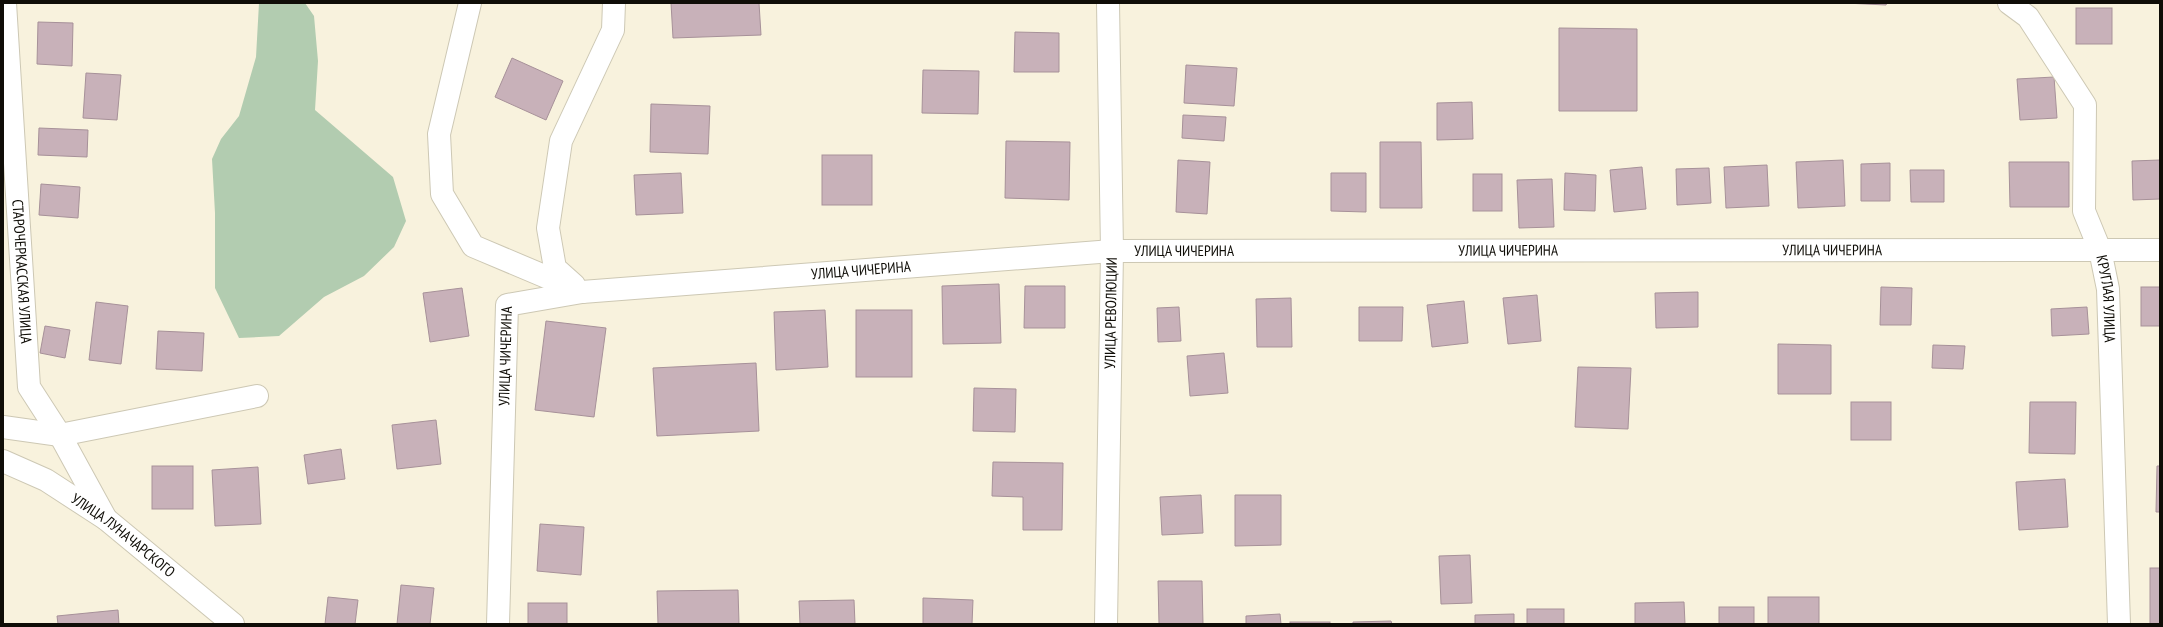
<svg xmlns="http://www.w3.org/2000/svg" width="2163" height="627" viewBox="0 0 2163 627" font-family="'PT Sans Narrow',sans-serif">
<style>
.forest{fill:#b2ccb0}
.building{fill:#c8b1b9;stroke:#a79199}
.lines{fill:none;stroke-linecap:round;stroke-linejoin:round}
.minor-casing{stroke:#cdc8b4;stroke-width:24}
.tertiary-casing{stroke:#cdc8b4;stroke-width:24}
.secondary-casing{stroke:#cdc8b4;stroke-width:24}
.minor{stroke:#fff;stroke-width:22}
.tertiary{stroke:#fff;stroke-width:22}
.secondary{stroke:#fff;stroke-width:22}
.labels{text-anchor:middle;stroke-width:3;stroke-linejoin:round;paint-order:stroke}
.street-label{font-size:15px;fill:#0f0d07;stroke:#fff}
</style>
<rect width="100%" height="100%" fill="#f8f2dd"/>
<polygon class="forest" points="259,3 305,3 314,16 318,61 315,110 393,177 406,221 394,247 364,276 324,297 279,336 239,338 215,288 215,213 212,159 221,139 239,116 256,57"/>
<g class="building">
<polygon points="671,3 759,3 761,35 673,38"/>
<polygon points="1845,3 1887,3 1886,5"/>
<rect x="2076" y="8" width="36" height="36"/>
<polygon points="38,22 73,23 72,66 37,64"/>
<polygon points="1559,28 1637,29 1637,111 1559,111"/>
<polygon points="1015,32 1059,33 1059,72 1014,72"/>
<polygon points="512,58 563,81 546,120 495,97"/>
<polygon points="1186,65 1237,68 1234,106 1184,103"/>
<polygon points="923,70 979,71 978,114 922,113"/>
<polygon points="86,73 121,75 117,120 83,118"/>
<polygon points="2054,77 2057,118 2020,120 2017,79"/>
<polygon points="1472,102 1473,139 1437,140 1437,103"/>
<polygon points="651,104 710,106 708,154 650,152"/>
<polygon points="1183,115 1226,117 1224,141 1182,138"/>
<polygon points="39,128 88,130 87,157 38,155"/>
<polygon points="1006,141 1070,142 1069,200 1005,198"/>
<polygon points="1380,142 1421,142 1422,208 1380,208"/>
<rect x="822" y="155" width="50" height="50"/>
<polygon points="1178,160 1210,162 1207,214 1176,212"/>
<polygon points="1843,160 1845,206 1798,208 1796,162"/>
<polygon points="2160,160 2160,199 2133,200 2132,161"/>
<polygon points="2009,162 2069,162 2069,207 2010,207"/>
<polygon points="1890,163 1890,201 1861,201 1861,164"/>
<polygon points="1767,165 1769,206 1726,208 1724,167"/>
<polygon points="1642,167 1646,209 1614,212 1610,170"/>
<polygon points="1709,168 1711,203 1677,205 1676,169"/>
<polygon points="1910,170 1944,170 1944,202 1911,202"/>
<polygon points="681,173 683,213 636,215 634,175"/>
<polygon points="1331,173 1366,173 1366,212 1331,211"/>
<polygon points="1565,173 1596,175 1595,211 1564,210"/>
<rect x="1473" y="174" width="29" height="37"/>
<polygon points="1552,179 1554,227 1519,228 1517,180"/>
<polygon points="41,184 80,187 78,218 39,215"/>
<polygon points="999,284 1001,343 943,344 942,286"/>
<polygon points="1025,286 1065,286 1065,328 1024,328"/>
<polygon points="1881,287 1912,288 1911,325 1880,325"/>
<rect x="2141" y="287" width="19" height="39"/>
<polygon points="462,288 469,336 430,342 423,293"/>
<polygon points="1698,292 1698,327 1656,328 1655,293"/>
<polygon points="1537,295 1541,341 1508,344 1503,298"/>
<polygon points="1291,298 1292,347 1257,347 1256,299"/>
<polygon points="1464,301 1468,343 1432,347 1427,305"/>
<polygon points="96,302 128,306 121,364 89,360"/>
<polygon points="1179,307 1181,341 1158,342 1157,308"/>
<polygon points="1359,307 1403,307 1402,341 1359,341"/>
<polygon points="2087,307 2089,334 2052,336 2051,309"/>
<polygon points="825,310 828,367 776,370 774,312"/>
<rect x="856" y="310" width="56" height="67"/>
<polygon points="546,321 606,328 594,417 535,410"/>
<polygon points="45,326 70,330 65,358 40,353"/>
<polygon points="158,331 204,333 202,371 156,369"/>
<polygon points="1778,344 1831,345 1831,394 1778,394"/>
<polygon points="1933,345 1965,346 1963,369 1932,368"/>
<polygon points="1224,353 1228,393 1190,396 1187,356"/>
<polygon points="756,363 759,431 657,436 653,368"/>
<polygon points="1578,367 1631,368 1628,429 1575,427"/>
<polygon points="974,388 1016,389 1015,432 973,431"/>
<rect x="1851" y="402" width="40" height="38"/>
<polygon points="2030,402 2076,402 2075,454 2029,453"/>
<polygon points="436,420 441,464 397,469 392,425"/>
<polygon points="341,449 345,479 308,484 304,455"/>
<polygon points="993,462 1063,463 1062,530 1023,530 1023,497 992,496"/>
<rect x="152" y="466" width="41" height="43"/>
<polygon points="2157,466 2160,466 2160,512 2156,512"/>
<polygon points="258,467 261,524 215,526 212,470"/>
<polygon points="2065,479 2068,527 2019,530 2016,482"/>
<polygon points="1201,495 1203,533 1162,535 1160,497"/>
<polygon points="1235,495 1281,495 1281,545 1235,546"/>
<polygon points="540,524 584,527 581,575 537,571"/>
<polygon points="1470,555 1472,603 1441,604 1439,556"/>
<rect x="2150" y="568" width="10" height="56"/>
<polygon points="1158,581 1202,581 1203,624 1159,624"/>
<polygon points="401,585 434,588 430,624 397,624"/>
<polygon points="738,590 739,624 658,624 657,591"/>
<polygon points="328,597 358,600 355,624 325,624"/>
<rect x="1768" y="597" width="51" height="27"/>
<polygon points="923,598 973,600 972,624 923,624"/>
<polygon points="854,600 855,624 800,624 799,601"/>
<polygon points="1684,602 1685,624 1635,624 1635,603"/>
<rect x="528" y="603" width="39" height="21"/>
<rect x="1719" y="607" width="35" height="17"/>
<rect x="1527" y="609" width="37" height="15"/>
<polygon points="118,610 119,624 58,624 57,616"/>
<polygon points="1280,614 1281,624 1246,624 1246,616"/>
<polygon points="1514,614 1514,624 1475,624 1475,615"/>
<polygon points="1391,621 1392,624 1353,624 1353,622"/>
<rect x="1290" y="622" width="40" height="2"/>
</g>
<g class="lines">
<defs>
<g id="minor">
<path id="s1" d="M5,3L29,387L60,435L106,519"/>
<polyline points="470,3 439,134 442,194 473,246 582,292"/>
<path id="s2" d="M2009,3L2028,17L2085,105L2084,211L2100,250L2108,289L2119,624"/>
<polyline points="574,285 555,268 548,228 561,141 613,30 614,3"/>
<polyline points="3,427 60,435 257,396"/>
<path id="s3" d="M498,624L507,305L582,292L1112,251L2160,250"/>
</g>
<g id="tertiary">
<path id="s4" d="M1106,624L1112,251L1108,3"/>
</g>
<g id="secondary">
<path id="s5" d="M3,461L46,480L106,519L233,624"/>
</g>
</defs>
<use href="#minor" class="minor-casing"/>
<use href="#tertiary" class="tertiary-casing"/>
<use href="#secondary" class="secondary-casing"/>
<use href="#minor" class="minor"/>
<use href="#tertiary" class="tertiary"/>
<use href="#secondary" class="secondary"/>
</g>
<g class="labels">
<g class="street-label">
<text dy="5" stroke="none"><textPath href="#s3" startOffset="1323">УЛИЦА ЧИЧЕРИНА</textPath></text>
<text dy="5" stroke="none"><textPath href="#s3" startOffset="1647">УЛИЦА ЧИЧЕРИНА</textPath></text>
<text dy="5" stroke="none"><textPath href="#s3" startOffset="999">УЛИЦА ЧИЧЕРИНА</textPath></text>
<text dy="5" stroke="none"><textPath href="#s1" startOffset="269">СТАРОЧЕРКАССКАЯ УЛИЦА</textPath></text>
<text dy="5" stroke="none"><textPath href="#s3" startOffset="675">УЛИЦА ЧИЧЕРИНА</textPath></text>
<text dy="5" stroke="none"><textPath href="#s2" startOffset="326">КРУГЛАЯ УЛИЦА</textPath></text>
<text dy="5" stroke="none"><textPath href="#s4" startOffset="311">УЛИЦА РЕВОЛЮЦИИ</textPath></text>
<text dy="5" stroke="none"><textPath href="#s3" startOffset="268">УЛИЦА ЧИЧЕРИНА</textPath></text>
<text dy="5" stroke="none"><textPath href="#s5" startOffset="142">УЛИЦА ЛУНАЧАРСКОГО</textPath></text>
</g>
</g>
<rect width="2163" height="627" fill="none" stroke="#0f0d07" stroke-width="8"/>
</svg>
